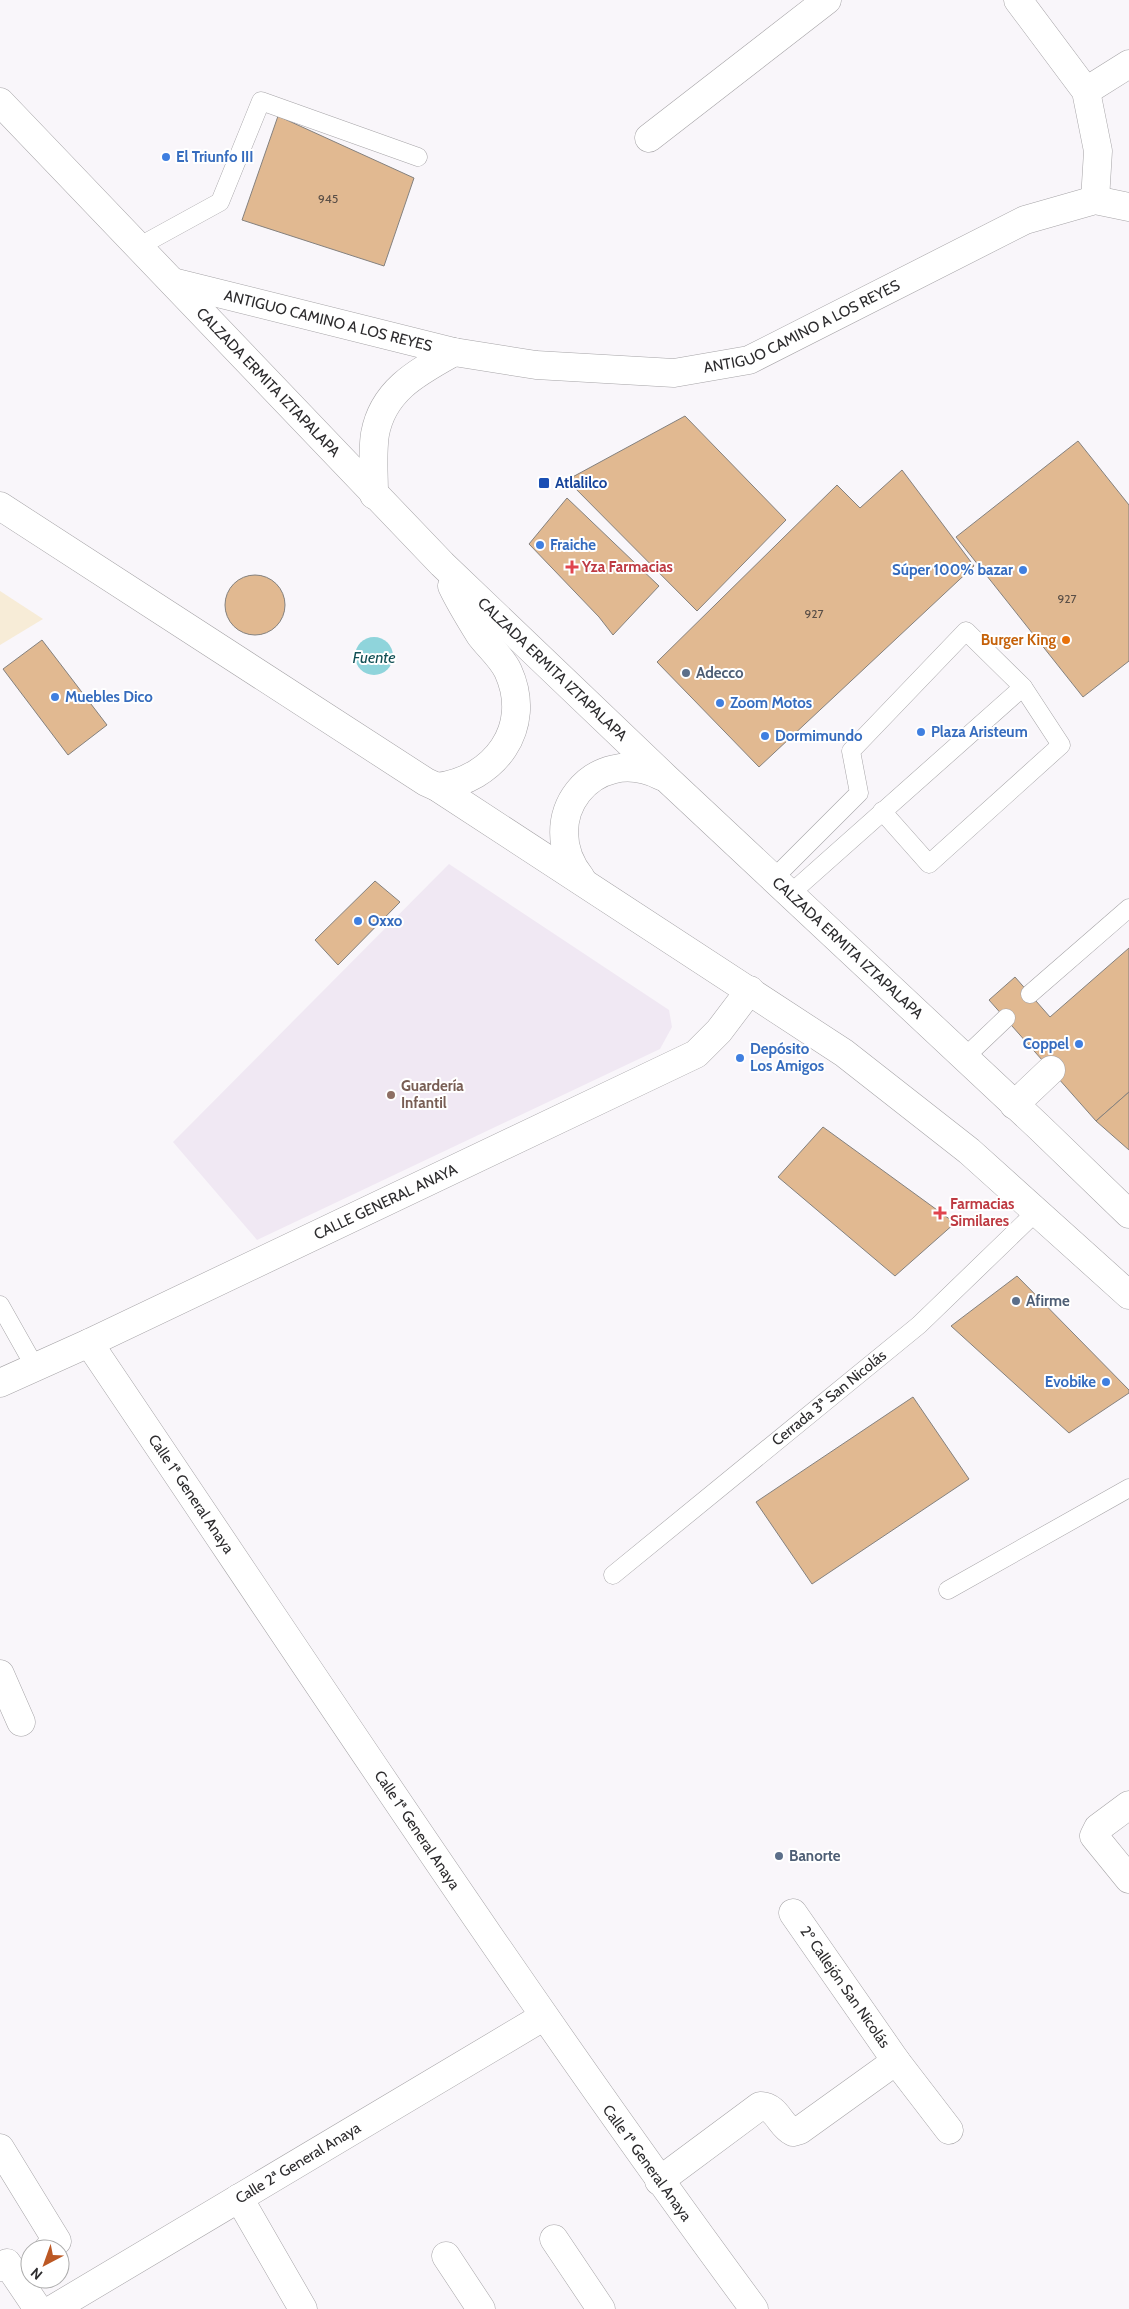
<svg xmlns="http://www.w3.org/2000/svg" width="1129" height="2309" viewBox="0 0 1129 2309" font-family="Cabin,sans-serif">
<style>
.commercial{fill:#f7ecd7}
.built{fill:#f0e8f3}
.water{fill:#8fd4db}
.building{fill:#e1b991;stroke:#84817e}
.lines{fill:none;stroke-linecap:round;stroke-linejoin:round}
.service-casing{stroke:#a6a4a7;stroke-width:19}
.pedestrian-casing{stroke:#a6a4a7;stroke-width:29}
.minor-casing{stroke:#a6a4a7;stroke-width:29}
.primary-casing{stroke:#a6a4a7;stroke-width:29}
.service{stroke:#fff;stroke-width:18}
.pedestrian{stroke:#fff;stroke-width:28}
.minor{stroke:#fff;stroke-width:28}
.primary{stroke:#fff;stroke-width:28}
.shop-dot{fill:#3f7fe0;stroke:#fff;stroke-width:2}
.transit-dot{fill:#1a4fb4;stroke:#fff;stroke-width:2}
.health-dot{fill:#e0444e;stroke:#fff;stroke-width:2}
.food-dot{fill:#e8710a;stroke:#fff;stroke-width:2}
.service-dot{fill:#5c6f8a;stroke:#fff;stroke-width:2}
.education-dot{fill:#8d6e63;stroke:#fff;stroke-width:2}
.labels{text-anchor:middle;stroke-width:4;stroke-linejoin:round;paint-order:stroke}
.number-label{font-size:12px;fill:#5a4f47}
.shop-label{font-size:15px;font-weight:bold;fill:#366cbe;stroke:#fff;text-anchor:start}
.street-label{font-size:15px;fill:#2d2c2e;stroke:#fff}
.transit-label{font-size:15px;font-weight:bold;fill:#164399;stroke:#fff;text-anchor:start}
.health-label{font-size:15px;font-weight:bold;fill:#be3a42;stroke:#fff;text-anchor:start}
.food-label{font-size:15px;font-weight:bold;fill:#c56008;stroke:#fff;text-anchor:end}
.service-label{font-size:15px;font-weight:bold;fill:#4e5e75;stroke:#fff;text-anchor:start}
.education-label{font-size:15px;font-weight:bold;fill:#785e54;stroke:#fff;text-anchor:start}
.water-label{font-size:16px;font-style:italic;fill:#125055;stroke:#fff}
</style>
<rect width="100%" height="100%" fill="#f9f6fa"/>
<polygon class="commercial" points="0,591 43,619 0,645"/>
<polygon class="built" points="449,864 669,1010 672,1027 660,1049 257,1240 173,1142"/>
<circle class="water" cx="374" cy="656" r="19"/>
<g class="building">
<polygon points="278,116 414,178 384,266 242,220"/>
<polygon points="685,416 786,520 697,611 567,480"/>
<polygon points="1078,441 1129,505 1129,661 1083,697 956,537"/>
<polygon points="902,470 974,566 759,767 657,662 837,485 860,508"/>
<polygon points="567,498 659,586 613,635 599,617 529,544"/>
<circle cx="255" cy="605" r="30"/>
<polygon points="42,640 107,725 68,755 3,669"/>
<polygon points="375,881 400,902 338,965 315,940"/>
<polygon points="1129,948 1129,1092 1096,1121 989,1000 1015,977 1050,1017"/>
<polygon points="1129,1092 1129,1150 1096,1121"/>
<polygon points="823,1127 955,1223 895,1276 778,1177"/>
<polygon points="1017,1276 1129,1390 1129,1393 1069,1433 951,1326"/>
<polygon points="913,1397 969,1479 812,1584 756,1502"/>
</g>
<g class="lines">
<defs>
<g id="service">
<polyline points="138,247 220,202 261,101 418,157"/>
<polyline points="773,879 859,793 851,751 966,631 1023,687 1061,745 929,864 882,811"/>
<polyline points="790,894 1023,687"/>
<polyline points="1030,994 1129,908"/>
<polyline points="964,1058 1006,1018"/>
<polyline points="0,1305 35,1367"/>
<polyline points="613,1575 919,1325 1036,1212"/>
<polyline points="948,1590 1129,1488"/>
</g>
<polyline id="pedestrian" points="1014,1105 1051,1070"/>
<g id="minor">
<polyline points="1018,0 1086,91 1098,151 1095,200"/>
<polyline points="1086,91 1129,64"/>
<polyline points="649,138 827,0"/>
<path id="s1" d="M173,282L454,352L536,365L674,373L749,360L1025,220L1095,200L1129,207"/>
<path d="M374,495C374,475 372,453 375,434C383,390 418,372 454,352"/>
<path d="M89,1343C308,1667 522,1995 754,2309"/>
<path id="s2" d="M0,1383L89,1343L696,1054L719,1031L750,990"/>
<polyline points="0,1674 21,1722"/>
<polyline points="1129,1805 1098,1828 1094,1836 1129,1879"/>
<polyline points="793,1913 896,2061 949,2130"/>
<polyline points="0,2148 57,2241 48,2249"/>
<path d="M659,2181L760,2106C778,2107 779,2125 793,2132L800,2130L896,2061"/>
<polyline points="239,2198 303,2309"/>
<polyline points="554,2239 601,2309"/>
<polyline points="446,2256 481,2309"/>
<polyline points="0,2267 7,2263 38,2309"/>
<polyline points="53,2309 543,2017"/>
</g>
<g id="primary">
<path id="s3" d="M0,102L442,564L665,777L1039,1127L1129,1214"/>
<polyline points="0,506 426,782 437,787 844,1053 969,1151 1129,1295"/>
<path d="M437,787C494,780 534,728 508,671C502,658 489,647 480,635C470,619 460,603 452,586"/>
<path d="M581,878C534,819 593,742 661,776"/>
</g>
</defs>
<use href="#service" class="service-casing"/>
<use href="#pedestrian" class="pedestrian-casing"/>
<use href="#minor" class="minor-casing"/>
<use href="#primary" class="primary-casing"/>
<use href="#service" class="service"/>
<use href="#pedestrian" class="pedestrian"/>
<use href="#minor" class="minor"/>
<use href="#primary" class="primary"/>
</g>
<g class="shop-dot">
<circle cx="166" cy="157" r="5"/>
<circle cx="540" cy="545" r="5"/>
<circle cx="1023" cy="570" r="5"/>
<circle cx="55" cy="697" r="5"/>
<circle cx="720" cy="703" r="5"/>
<circle cx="921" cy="732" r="5"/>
<circle cx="765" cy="736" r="5"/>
<circle cx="358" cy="921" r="5"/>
<circle cx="1079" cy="1044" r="5"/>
<circle cx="740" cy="1058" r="5"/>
<circle cx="1106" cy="1382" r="5"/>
</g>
<rect class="transit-dot" x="538" y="477" width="12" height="12" rx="2.5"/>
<g class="health-dot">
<path d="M569.5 559.5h5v5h5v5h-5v5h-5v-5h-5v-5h5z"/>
<path d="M937.5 1205.5h5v5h5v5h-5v5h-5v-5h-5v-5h5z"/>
</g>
<circle class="food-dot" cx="1066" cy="640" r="5"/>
<g class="service-dot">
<circle cx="686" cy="673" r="5"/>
<circle cx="1016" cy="1301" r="5"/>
<circle cx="779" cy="1856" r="5"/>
</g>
<circle class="education-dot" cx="391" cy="1095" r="5"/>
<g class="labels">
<g class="number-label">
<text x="328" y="203">945</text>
<text x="1067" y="603">927</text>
<text x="814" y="618">927</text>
</g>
<g class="shop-label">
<text x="176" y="162">El Triunfo III</text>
<text x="550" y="550">Fraiche</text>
<text x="1013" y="575" text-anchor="end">Súper 100% bazar</text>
<text x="65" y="702">Muebles Dico</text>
<text x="730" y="708">Zoom Motos</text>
<text x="931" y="737">Plaza Aristeum</text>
<text x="775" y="741">Dormimundo</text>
<text x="368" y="926">Oxxo</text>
<text x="1069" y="1049" text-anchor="end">Coppel</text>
<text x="750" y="1054">Depósito<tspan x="750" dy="17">Los Amigos</tspan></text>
<text x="1096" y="1387" text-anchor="end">Evobike</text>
</g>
<g class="street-label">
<text dy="5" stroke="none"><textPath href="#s1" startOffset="160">ANTIGUO CAMINO A LOS REYES</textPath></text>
<text dy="5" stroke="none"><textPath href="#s1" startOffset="648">ANTIGUO CAMINO A LOS REYES</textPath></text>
<text dy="5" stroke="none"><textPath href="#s3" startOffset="388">CALZADA ERMITA IZTAPALAPA</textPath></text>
<text dy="5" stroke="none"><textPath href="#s3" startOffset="792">CALZADA ERMITA IZTAPALAPA</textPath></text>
<text dy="5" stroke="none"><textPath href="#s3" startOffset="1198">CALZADA ERMITA IZTAPALAPA</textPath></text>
<text dy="5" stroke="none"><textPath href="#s2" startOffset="426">CALLE GENERAL ANAYA</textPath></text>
<text transform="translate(829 1398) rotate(-39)" y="5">Cerrada 3ª San Nicolás</text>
<text transform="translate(191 1494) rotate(56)" y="5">Calle 1ª General Anaya</text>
<text transform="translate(417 1830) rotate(56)" y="5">Calle 1ª General Anaya</text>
<text transform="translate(845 1987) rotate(55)" y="5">2º Callejón San Nicolás</text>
<text transform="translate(298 2163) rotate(-31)" y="5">Calle 2ª General Anaya</text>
<text transform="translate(647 2163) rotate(54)" y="5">Calle 1ª General Anaya</text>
</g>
<g class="transit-label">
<text x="555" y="488">Atlalilco</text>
</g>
<g class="health-label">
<text x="582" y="572">Yza Farmacias</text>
<text x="950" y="1209">Farmacias<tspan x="950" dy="17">Similares</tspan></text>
</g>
<g class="food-label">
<text x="1056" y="645">Burger King</text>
</g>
<g class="service-label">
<text x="696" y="678">Adecco</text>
<text x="1026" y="1306">Afirme</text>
<text x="789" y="1861">Banorte</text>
</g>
<g class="education-label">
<text x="401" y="1091">Guardería<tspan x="401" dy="17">Infantil</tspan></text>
</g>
<g class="water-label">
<text x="374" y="663">Fuente</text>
</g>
</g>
<g transform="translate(45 2264) rotate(221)"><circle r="24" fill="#ffffff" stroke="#ababab"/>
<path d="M0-4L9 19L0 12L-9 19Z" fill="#bc5824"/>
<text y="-8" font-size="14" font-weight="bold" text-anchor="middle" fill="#2d2c2e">N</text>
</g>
</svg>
